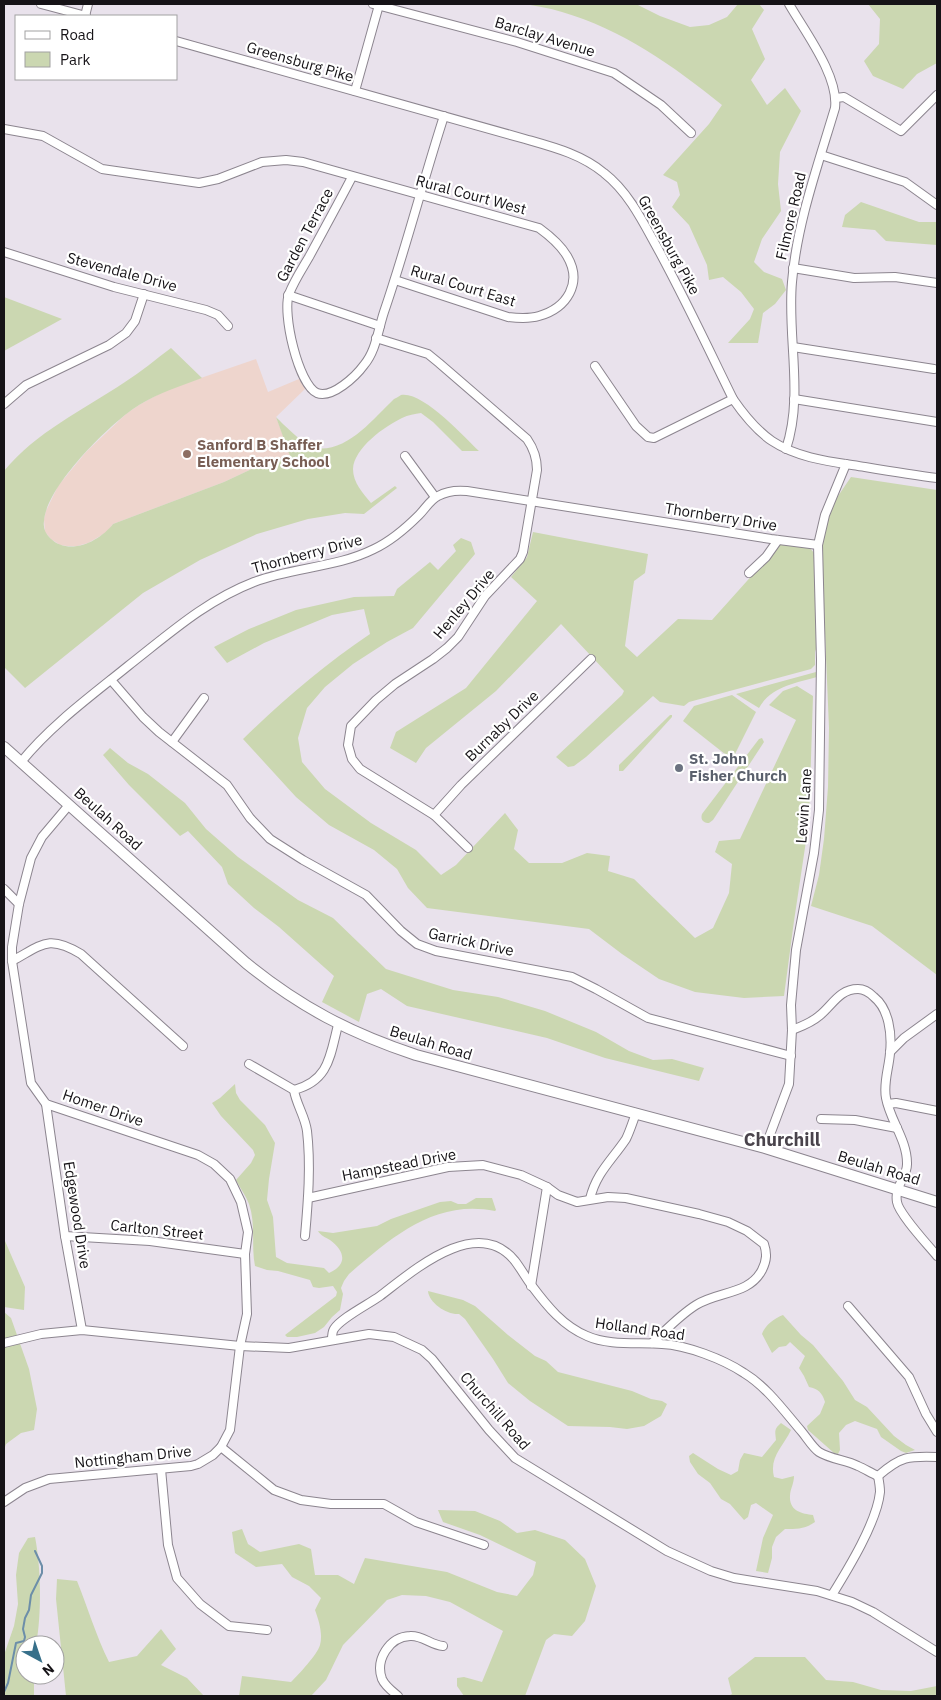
<svg xmlns="http://www.w3.org/2000/svg" width="941" height="1700" viewBox="0 0 941 1700" font-family="'IBM Plex Sans',sans-serif">
<style>
.education{fill:#eed5cd}
.green{fill:#cbd7b1}
.lines{fill:none;stroke-linecap:round;stroke-linejoin:round}
.stream{stroke:#6c8ea9;stroke-width:2}
.minor-casing{stroke:#8c858f;stroke-width:10}
.major-casing{stroke:#8c858f;stroke-width:12}
.minor{stroke:#fff;stroke-width:8}
.major{stroke:#fff;stroke-width:10}
.education-dot{fill:#8d6e63;stroke:#fff;stroke-width:2}
.worship-dot{fill:#6b7280;stroke:#fff;stroke-width:2}
.labels{text-anchor:middle;stroke-width:4.5;stroke-linejoin:round;paint-order:stroke}
.street-label{font-size:15px;fill:#161317;stroke:#fff}
.education-label{font-size:15px;font-weight:bold;fill:#785e54;stroke:#fff;text-anchor:start}
.worship-label{font-size:15px;font-weight:bold;fill:#5b616d;stroke:#fff;text-anchor:start}
.quarter-label{font-size:18px;font-weight:bold;fill:#49434b;stroke:#fff}
</style>
<rect width="100%" height="100%" fill="#e9e2ec"/>
<polygon class="education" points="256,359 268,392 299,379 305,389 276,417 291,456 256,467 224,482 113,524 107,532 88,543 77,546 67,546 60,545 51,539 45,532 44,519 46,511 58,486 86,452 126,414 139,405 166,390"/>
<g class="green">
<path d="M524,4H636L660,16L690,27L709,25L727,17L738,4H759L764,10L752,29L765,59L751,80L767,105L785,88L801,111L780,152L778,184L781,211L762,239L754,262L764,272L782,279L786,290L775,304L763,313L758,343H728L750,319L754,309L741,292L723,277L709,280L707,265L689,225L672,207L680,195L677,182L663,175L709,124L722,105C674,66 621,29 562,12C549,8 536,6 524,4Z"/>
<polygon points="868,4 937,4 937,63 917,74 903,89 873,76 864,61 879,44 880,19"/>
<polygon points="861,202 919,222 937,222 937,245 886,241 875,230 842,227 845,215"/>
<polygon points="4,297 62,319 4,351"/>
<path d="M171,348L202,378C180,386 159,393 139,405C110,423 46,487 44,521C43,528 45,533 50,538C69,557 100,541 113,524L224,482L256,467L290,456L276,417C284,425 305,446 315,448C347,453 373,419 394,399C397,398 399,396 401,395C423,391 464,437 479,451H462L433,422L421,413C415,414 408,415 402,418C385,426 354,448 353,469C353,483 363,493 371,503L395,486L397,488L364,514L345,513L308,519L257,534L200,560L143,593L25,688L4,667V471C36,432 83,410 125,382C141,372 156,359 171,348Z"/>
<polygon points="851,477 937,490 937,975 872,926 811,906 819,875 824,839 828,787 829,728 822,562 825,515"/>
<polygon points="533,532 648,554 645,573 634,581 625,646 637,657 678,619 712,620 780,544 809,547 815,554 816,649 815,652 815,665 811,669 689,702 684,706 660,702 653,696 586,757 574,766 568,767 556,757 622,695 624,691 561,624 496,691 426,748 416,763 390,748 396,732 466,688 537,601 511,577 527,557"/>
<path d="M461,538L471,542L475,554L413,628L387,642L353,664L325,687L307,708L298,738L302,762L325,789L371,823L416,850L441,875L456,865L505,813L518,830L514,849L529,863H562L587,853L610,856L608,871L634,879L695,938L713,928L729,893L732,864L715,852L719,841L740,839L796,720L769,705L783,691L797,686L813,696L809,821L794,921L784,996L744,998L695,992L659,979L622,954L589,929L427,908L408,888L397,869L374,850L329,825L296,797L243,739C282,701 324,665 370,634L364,609L332,615L264,643L227,663L214,647L249,629L296,610L354,597L394,596L397,589L430,562L438,570L456,551L453,545Z"/>
<path d="M816,672L817,677C796,683 770,687 759,708L736,694Z"/>
<polygon points="732,695 756,712 734,756 730,758 683,721 694,706"/>
<polygon points="670,715 672,715 672,717 623,771 619,771 619,765"/>
<path d="M762,738L764,742L713,820L709,823C704,823 700,820 702,814L759,739Z"/>
<polygon points="110,748 128,763 148,774 185,803 206,829 238,857 298,900 333,918 386,969 453,990 498,997 545,1011 596,1032 629,1051 653,1060 672,1059 704,1068 699,1081 605,1058 547,1038 407,1006 381,989 367,994 359,1022 322,1002 334,976 279,927 254,908 228,884 222,867 188,831 180,836 129,785 103,755"/>
<path d="M235,1084L236,1093L240,1100L265,1125L275,1143L269,1179L267,1200L273,1217L276,1257L287,1263L324,1268L329,1273C347,1265 346,1252 330,1240C325,1237 321,1236 318,1231L333,1233L377,1226L391,1219L440,1202L451,1201L458,1204H466L476,1198H492L496,1210L495,1211C435,1199 392,1237 349,1274L344,1281L341,1288L343,1294L340,1310L332,1317L324,1327L315,1333L297,1337H287L285,1335L336,1296L337,1292L333,1286L319,1288L313,1287L310,1280L278,1271L267,1270L255,1266C251,1246 256,1224 249,1204C246,1196 240,1188 236,1180L251,1163L255,1155L253,1150L221,1116L212,1103L220,1098Z"/>
<polygon points="4,1235 5,1241 25,1287 24,1310 4,1307"/>
<path d="M428,1291L463,1300L475,1306L508,1335L535,1356L546,1361L558,1372L632,1391L651,1399L662,1401L667,1404L661,1416L644,1426L627,1429L610,1427L568,1426L530,1401L508,1383L493,1359L465,1319L459,1314C447,1315 429,1303 428,1291Z"/>
<polygon points="4,1312 11,1318 29,1369 37,1409 34,1430 21,1433 6,1444 4,1450"/>
<path d="M783,1315L801,1335L813,1345L843,1381L855,1400L867,1407L894,1436L906,1445L915,1450L906,1453L901,1451L881,1437L877,1429L855,1421L846,1425L839,1433L840,1450L838,1454L834,1453L808,1430L807,1426L820,1414L825,1402C822,1392 818,1389 809,1387L804,1376L799,1368L805,1356L790,1342L786,1346L779,1347L772,1353L762,1334C765,1325 775,1318 783,1315Z"/>
<path d="M781,1423L791,1430C783,1447 769,1457 774,1477L782,1479L794,1476C794,1484 790,1489 790,1496C789,1511 802,1514 813,1515L815,1522C805,1529 797,1529 785,1529L776,1537L772,1547V1558L768,1573L756,1571L763,1538L773,1515L756,1503L751,1505L748,1517L744,1520L730,1504L721,1499L710,1483L698,1474L690,1462L689,1456L693,1453L718,1469L731,1475L738,1471L740,1460L744,1453L762,1457L776,1440C775,1431 774,1429 781,1423Z"/>
<path d="M438,1510L475,1511L500,1521L517,1533L535,1530L565,1540L585,1559L596,1586L585,1621L572,1636L554,1634L546,1640L525,1696H464L457,1686V1678L464,1677L482,1682L503,1631L450,1602L426,1596L402,1595L387,1600L343,1645L326,1680L311,1696H239L242,1676L291,1682C299,1674 317,1655 320,1645C323,1634 319,1621 315,1610L321,1598L309,1586L292,1577L282,1564L256,1567L235,1553L232,1532L242,1529L248,1544L260,1552L299,1544L311,1549L315,1575H338L354,1584L365,1558L447,1572L497,1592L517,1596L533,1575L536,1562L480,1535L443,1522Z"/>
<path d="M35,1537C41,1567 42,1614 36,1645H25V1675H34V1696H4V1655L14,1626L18,1604L16,1575L19,1553L28,1538Z"/>
<path d="M57,1579L77,1581C88,1608 96,1636 109,1662L137,1656L161,1629L176,1649L161,1665L187,1678L204,1696H66L56,1599Z"/>
<polygon points="755,1657 805,1657 826,1680 853,1682 881,1690 911,1691 937,1686 937,1696 728,1696 732,1694 728,1678"/>
</g>
<g class="lines">
<polyline class="stream" points="4,1692 8,1683 16,1643 24,1641 25,1637 23,1629 25,1618 29,1610 31,1595 42,1573 42,1566 35,1551"/>
<defs>
<g id="minor">
<polyline points="41,4 86,16"/>
<polyline points="373,4 517,42 614,73 661,105 691,133"/>
<polyline points="85,16 88,4"/>
<path d="M176,41L525,139C553,147 581,154 604,173C626,190 640,216 653,240C682,292 707,346 733,399C744,415 756,430 772,441C799,459 834,462 865,467C889,471 913,475 937,478"/>
<polyline points="355,91 379,5"/>
<polyline points="836,98 844,97 901,131 937,95"/>
<path d="M4,129L43,136L102,169L199,183L218,179L262,162L286,160L303,162L539,228C550,236 560,244 567,256C583,283 567,308 539,316C529,319 517,318 508,317L395,280"/>
<polyline points="821,155 905,182 937,205"/>
<path d="M352,177C338,204 323,231 309,257C302,269 294,281 289,294C282,313 298,384 317,393C332,399 356,376 364,365C376,351 378,330 384,312C406,248 423,181 444,116"/>
<polyline points="4,252 114,287 206,310 218,315 228,326"/>
<polyline points="793,268 854,278 895,277 937,283"/>
<polyline points="288,295 380,326"/>
<path d="M376,338L428,354L439,363L527,439C534,449 537,458 537,470L523,552L520,559L485,596L458,637L447,648L433,659L395,684L376,700L351,726L348,745L352,759L360,769L434,815L468,848"/>
<polyline points="793,347 934,369"/>
<polyline points="595,366 636,426 648,437 654,438 733,399"/>
<polyline points="794,399 937,422"/>
<polyline points="4,404 26,385 109,345 126,333 135,321 144,294"/>
<path d="M786,449C804,395 787,337 792,282C797,223 818,165 835,108C839,76 805,32 789,4"/>
<polyline points="405,456 435,497"/>
<polyline points="749,573 766,557 778,540"/>
<polyline points="111,680 143,717 159,732 227,785 250,818 270,839 303,860 366,895 401,931 417,944 436,951 572,977 596,989 648,1018 791,1056"/>
<polyline points="172,742 204,698"/>
<path d="M21,762C51,725 91,696 128,666C169,634 205,601 254,582C293,567 336,568 374,549C391,541 406,528 419,515C425,509 430,500 438,496C447,491 457,490 467,491L771,539L818,545"/>
<polyline points="434,815 461,785 591,659"/>
<polyline points="4,889 19,904"/>
<path d="M12,961C42,945 48,934 81,954L183,1046"/>
<path d="M792,1030C802,1026 811,1023 819,1016C832,1006 839,989 858,989C864,989 870,993 874,997C889,1009 892,1034 890,1053C889,1068 883,1083 886,1098C890,1120 907,1140 907,1163C908,1177 894,1185 897,1202C899,1214 928,1245 937,1256"/>
<polyline points="890,1052 904,1038 937,1014"/>
<polyline points="249,1064 294,1090"/>
<polyline points="46,1104 65,1236 82,1330"/>
<polyline points="888,1104 896,1103 937,1111"/>
<polyline points="821,1119 855,1120 897,1128"/>
<polyline points="765,1148 789,1084 792,1030 791,1005 796,950 814,853 819,810 821,660 818,545 825,515 846,464"/>
<path d="M308,1198L448,1167L483,1165L521,1175L547,1187L558,1195L577,1202L608,1197L626,1198L699,1214L728,1222L747,1231L764,1244C767,1253 767,1260 762,1270C749,1295 718,1291 696,1305C680,1315 666,1330 652,1343"/>
<path d="M590,1199C596,1173 612,1160 626,1139C630,1131 633,1121 636,1113"/>
<polyline points="65,1236 150,1241 245,1254"/>
<path d="M305,1236C308,1202 311,1165 307,1131C305,1116 296,1104 294,1090C329,1081 330,1056 338,1025"/>
<polyline points="531,1286 547,1187"/>
<polyline points="848,1306 909,1377 926,1414 937,1432"/>
<path d="M332,1340C332,1336 332,1332 334,1329C341,1318 369,1304 380,1296C413,1271 477,1214 515,1261C521,1269 526,1278 532,1286C547,1306 563,1326 587,1336C609,1346 639,1342 662,1344C686,1345 723,1359 744,1373C767,1387 784,1411 802,1432C807,1438 813,1448 819,1452C830,1459 846,1460 858,1466C865,1469 871,1473 878,1476C901,1456 908,1456 937,1457"/>
<polyline points="4,1343 41,1334 82,1330 240,1346 289,1348 369,1334 394,1337 422,1350 432,1359 489,1430 515,1458 667,1551 711,1571 734,1578 817,1591 852,1602 873,1612 937,1652"/>
<polyline points="221,1447 274,1490 301,1500 331,1504 384,1504 416,1522 484,1545"/>
<polyline points="161,1469 168,1545 177,1578 200,1604 229,1626 267,1630"/>
<polyline points="4,1502 25,1488 49,1479 191,1466 198,1464 213,1455 221,1447 230,1430 240,1346 247,1314 245,1254 248,1232 241,1202 230,1179 214,1164 198,1155 46,1104 31,1083 12,961 12,947 19,904 31,858 42,837 69,805"/>
<path d="M832,1595C848,1569 877,1522 880,1492C880,1487 879,1481 878,1476"/>
<path d="M398,1696C392,1691 385,1686 382,1679C375,1660 389,1637 410,1636C422,1635 431,1645 443,1646"/>
</g>
<path id="major" d="M4,747L246,963C300,1007 350,1033 416,1055L765,1148L937,1202"/>
</defs>
<use href="#minor" class="minor-casing"/>
<use href="#major" class="major-casing"/>
<use href="#minor" class="minor"/>
<use href="#major" class="major"/>
</g>
<circle class="education-dot" cx="187" cy="454" r="5"/>
<circle class="worship-dot" cx="679" cy="768" r="5"/>
<g class="labels">
<g class="street-label">
<text transform="translate(545 37) rotate(17)" y="5">Barclay Avenue</text>
<text transform="translate(300 62) rotate(16)" y="5">Greensburg Pike</text>
<text transform="translate(471 195) rotate(15)" y="5">Rural Court West</text>
<text transform="translate(791 216) rotate(-77)" y="5">Filmore Road</text>
<text transform="translate(305 235) rotate(-62)" y="5">Garden Terrace</text>
<text transform="translate(669 245) rotate(61)" y="5">Greensburg Pike</text>
<text transform="translate(122 272) rotate(15)" y="5">Stevendale Drive</text>
<text transform="translate(463 286) rotate(17)" y="5">Rural Court East</text>
<text transform="translate(721 517) rotate(9)" y="5">Thornberry Drive</text>
<text transform="translate(307 554) rotate(-15)" y="5">Thornberry Drive</text>
<text transform="translate(464 604) rotate(-50)" y="5">Henley Drive</text>
<text transform="translate(502 726) rotate(-44)" y="5">Burnaby Drive</text>
<text transform="translate(804 806) rotate(-86)" y="5">Lewin Lane</text>
<text transform="translate(108 819) rotate(42)" y="5">Beulah Road</text>
<text transform="translate(471 942) rotate(12)" y="5">Garrick Drive</text>
<text transform="translate(431 1043) rotate(17)" y="5">Beulah Road</text>
<text transform="translate(103 1108) rotate(19)" y="5">Homer Drive</text>
<text transform="translate(399 1165) rotate(-11)" y="5">Hampstead Drive</text>
<text transform="translate(879 1168) rotate(17)" y="5">Beulah Road</text>
<text transform="translate(77 1215) rotate(81)" y="5">Edgewood Drive</text>
<text transform="translate(157 1230) rotate(6)" y="5">Carlton Street</text>
<text transform="translate(640 1329) rotate(8)" y="5">Holland Road</text>
<text transform="translate(495 1411) rotate(49)" y="5">Churchill Road</text>
<text transform="translate(133 1457) rotate(-6)" y="5">Nottingham Drive</text>
</g>
<g class="education-label">
<text x="197" y="450">Sanford B Shaffer<tspan x="197" dy="17">Elementary School</tspan></text>
</g>
<g class="worship-label">
<text x="689" y="764">St. John<tspan x="689" dy="17">Fisher Church</tspan></text>
</g>
<g class="quarter-label">
<text x="782" y="1146">Churchill</text>
</g>
</g>
<rect width="941" height="1700" fill="none" stroke="#161317" stroke-width="10"/>
<rect x="15" y="15" width="162" height="65" fill="#ffffff" stroke="#a2a1a2"/>
<rect x="25" y="31" width="25" height="8" fill="#ffffff" stroke="#a2a1a2"/>
<text x="60" y="40" font-size="15" fill="#161317">Road</text>
<rect x="25" y="52" width="25" height="15" fill="#cbd7b1" stroke="#a2a1a2"/>
<text x="60" y="65" font-size="15" fill="#161317">Park</text>
<g transform="translate(40 1660) rotate(140)"><circle r="24" fill="#ffffff" stroke="#a2a1a2"/>
<path d="M0-4L9 19L0 12L-9 19Z" fill="#37708a"/>
<text y="-8" font-size="14" font-weight="bold" text-anchor="middle" fill="#161317">N</text>
</g>
</svg>
